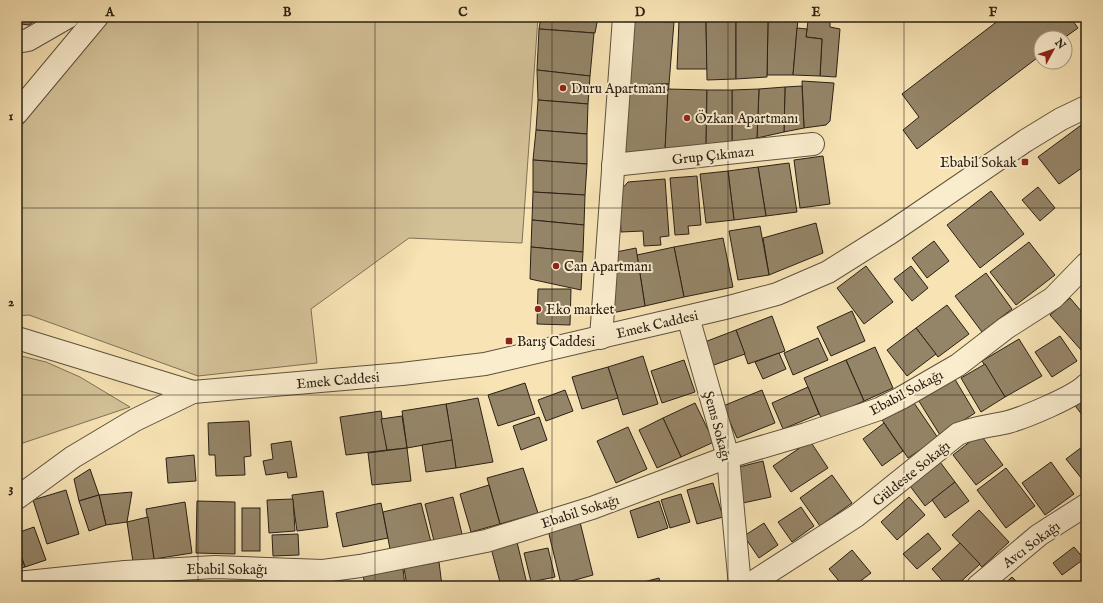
<svg xmlns="http://www.w3.org/2000/svg" width="1103" height="603" viewBox="0 0 1103 603" font-family="'IM FELL English',serif">
<style>
.green{fill:#d4c299;stroke:#7f7157}
.building{fill:#958568;stroke:#2a2015}
.lines{fill:none;stroke-linecap:round;stroke-linejoin:round}
.minor-casing{stroke:#5d513d;stroke-width:24}
.minor{stroke:#faedce;stroke-width:22}
.grid{fill:none;stroke:#2a2015;stroke-width:1;stroke-opacity:0.55}
.poi-dot{fill:#8f2418;stroke:#faedce;stroke-width:1.5}
.labels{text-anchor:middle;stroke-width:4;stroke-linejoin:round;paint-order:stroke}
.poi-label{font-size:14px;fill:#2a2015;stroke:#faedce;text-anchor:start}
.street-label{font-size:14px;fill:#2a2015;stroke:#faedce}
.neatline{fill:none;stroke:#2a2015;stroke-width:1.5}
.grid-label{font-size:13px;text-anchor:middle;font-weight:bold;fill:#2a2015}
</style>
<rect width="100%" height="100%" fill="#f7e3b4"/>
<filter id="stains"><feTurbulence type="fractalNoise" baseFrequency=".005" numOctaves="4"/><feColorMatrix values="0 0 0 0 .2 0 0 0 0 .09 0 0 0 0 .02 0 0 0 .5 -.17"/></filter>
<radialGradient id="worn" r=".72"><stop offset=".6" stop-color="#630" stop-opacity="0"/><stop offset="1" stop-color="#630" stop-opacity=".3"/></radialGradient>
<g class="green">
<polygon points="111,17 538,17 522,243 409,238 311,309 317,363 198,376 29,315 17,316 17,131"/>
<polygon points="17,355 46,362 80,377 130,407 17,445"/>
</g>
<g class="building">
<polygon points="17,17 20,17 21,24 17,24"/>
<polygon points="20,17 40,17 29,25 21,24"/>
<polygon points="541,17 598,17 595,33 539,29"/>
<polygon points="1003,17 1047,17 1048,19 1051,17 1070,17 1078,28 1064,38 1041,38 1041,55 917,149 903,130 919,117 902,94"/>
<polygon points="798,19 793,75 767,75 768,21"/>
<polygon points="638,21 674,22 669,84 622,85 629,26"/>
<polygon points="679,21 706,21 707,69 677,69"/>
<polygon points="706,21 736,21 736,79 707,80"/>
<polygon points="736,21 768,21 767,77 736,79"/>
<polygon points="808,21 830,21 830,27 840,29 836,77 820,76 822,39 806,37"/>
<polygon points="797,28 807,29 806,37 822,39 820,76 793,75"/>
<polygon points="539,29 594,33 590,76 537,70"/>
<polygon points="537,70 590,76 588,104 538,100"/>
<polygon points="802,81 834,83 830,121 826,125 804,128"/>
<polygon points="669,84 665,150 620,154 622,85"/>
<polygon points="802,86 804,128 784,132 785,87"/>
<polygon points="785,87 784,132 757,138 759,89"/>
<polygon points="668,89 707,90 706,147 665,150"/>
<polygon points="759,89 757,138 732,142 732,90"/>
<polygon points="707,90 732,90 732,142 706,147"/>
<polygon points="538,100 588,104 587,134 536,130"/>
<polygon points="1084,123 1086,125 1086,165 1059,184 1038,157"/>
<polygon points="536,130 587,134 587,164 533,160"/>
<polygon points="823,156 830,204 800,208 794,160"/>
<polygon points="533,160 587,164 585,195 533,192"/>
<polygon points="789,163 797,212 766,216 758,167"/>
<polygon points="758,167 766,216 734,220 728,171"/>
<polygon points="728,171 734,220 706,223 700,174"/>
<polygon points="697,176 701,225 688,226 689,234 675,235 670,178"/>
<polygon points="665,179 669,236 660,237 661,245 644,246 643,231 621,232 619,192 628,182"/>
<polygon points="1038,187 1055,208 1040,221 1022,200"/>
<polygon points="991,191 1024,234 980,268 947,225"/>
<polygon points="533,192 585,195 584,225 532,220"/>
<polygon points="532,220 584,225 583,252 531,247"/>
<polygon points="816,223 823,253 769,275 763,238"/>
<polygon points="760,226 769,275 738,280 729,231"/>
<polygon points="723,238 733,287 684,297 674,247"/>
<polygon points="934,241 949,261 927,278 912,258"/>
<polygon points="1029,242 1055,275 1016,305 990,272"/>
<polygon points="531,247 583,252 581,290 530,279"/>
<polygon points="674,247 684,297 645,306 637,255"/>
<polygon points="636,248 645,306 612,313 616,252"/>
<polygon points="866,266 893,302 864,324 837,288"/>
<polygon points="911,266 928,288 912,301 894,279"/>
<polygon points="986,273 1012,309 982,332 955,296"/>
<polygon points="538,289 571,289 570,325 537,324"/>
<polygon points="1070,298 1086,317 1086,345 1081,350 1050,315"/>
<polygon points="947,305 969,334 938,357 916,328"/>
<polygon points="852,311 865,341 831,356 817,327"/>
<polygon points="772,316 785,351 748,364 736,330"/>
<polygon points="916,328 936,354 907,376 887,350"/>
<polygon points="736,330 745,354 711,366 702,343"/>
<polygon points="1060,336 1077,361 1052,377 1035,352"/>
<polygon points="818,338 828,360 793,375 784,353"/>
<polygon points="1019,339 1042,376 1005,397 982,361"/>
<polygon points="875,347 893,388 864,401 846,360"/>
<polygon points="779,353 786,369 763,379 755,362"/>
<polygon points="643,356 658,404 623,415 608,367"/>
<polygon points="684,360 695,392 662,403 651,371"/>
<polygon points="846,360 864,401 822,420 804,378"/>
<polygon points="985,364 1005,397 981,412 961,378"/>
<polygon points="608,367 618,398 582,409 572,377"/>
<polygon points="953,376 975,413 940,435 917,398"/>
<polygon points="525,383 535,414 498,426 488,395"/>
<polygon points="808,387 819,414 783,429 772,403"/>
<polygon points="565,390 573,411 546,421 538,400"/>
<polygon points="762,390 775,423 737,438 723,406"/>
<polygon points="1086,393 1086,420 1073,403"/>
<polygon points="478,398 493,462 456,468 446,404"/>
<polygon points="912,400 938,438 908,458 882,420"/>
<polygon points="695,403 714,442 681,457 663,418"/>
<polygon points="446,404 452,440 407,448 402,411"/>
<polygon points="381,411 387,450 346,455 340,417"/>
<polygon points="402,416 407,448 387,450 381,419"/>
<polygon points="539,417 547,440 521,450 513,426"/>
<polygon points="663,418 681,457 657,468 639,430"/>
<polygon points="249,421 251,456 244,457 245,475 216,476 215,455 209,455 208,423"/>
<polygon points="884,423 903,451 882,466 863,439"/>
<polygon points="628,427 647,469 616,483 597,441"/>
<polygon points="980,434 1003,465 976,485 953,455"/>
<polygon points="452,440 456,468 426,472 422,445"/>
<polygon points="291,441 297,477 288,478 287,472 266,475 263,461 273,459 271,444"/>
<polygon points="810,441 828,468 791,492 773,466"/>
<polygon points="1086,444 1086,484 1066,459"/>
<polygon points="407,448 411,481 372,485 368,453"/>
<polygon points="194,455 196,481 168,483 166,458"/>
<polygon points="763,461 771,497 743,503 735,468"/>
<polygon points="940,462 955,482 925,506 910,486"/>
<polygon points="1051,462 1074,494 1045,515 1022,483"/>
<polygon points="523,468 538,513 500,524 487,478"/>
<polygon points="1006,468 1035,506 1006,528 977,490"/>
<polygon points="90,469 99,495 79,501 74,479"/>
<polygon points="832,475 852,503 820,526 800,498"/>
<polygon points="955,482 969,501 945,518 932,500"/>
<polygon points="713,483 723,517 697,524 687,490"/>
<polygon points="489,485 500,524 471,532 460,494"/>
<polygon points="66,490 79,534 47,544 33,500"/>
<polygon points="323,491 328,527 297,531 292,495"/>
<polygon points="132,492 127,522 106,525 99,495"/>
<polygon points="681,494 690,522 670,528 661,500"/>
<polygon points="99,495 106,525 89,531 79,501"/>
<polygon points="453,497 462,534 434,541 425,504"/>
<polygon points="909,497 925,515 897,540 881,522"/>
<polygon points="293,499 295,531 269,533 267,500"/>
<polygon points="197,501 235,502 235,554 196,553"/>
<polygon points="659,501 668,528 638,538 630,511"/>
<polygon points="185,502 192,553 154,559 146,509"/>
<polygon points="381,503 388,538 343,547 336,513"/>
<polygon points="421,503 431,542 390,549 383,512"/>
<polygon points="801,507 814,526 792,542 778,522"/>
<rect x="242" y="508" width="18" height="43"/>
<polygon points="979,510 1009,542 982,567 952,535"/>
<polygon points="148,517 154,559 133,562 127,522"/>
<polygon points="580,522 593,575 561,584 548,530"/>
<polygon points="764,523 778,545 759,558 744,536"/>
<polygon points="34,527 46,560 25,567 17,545 17,533"/>
<polygon points="928,533 941,549 917,569 903,554"/>
<polygon points="298,534 299,555 273,556 272,535"/>
<polygon points="517,542 527,584 519,586 501,586 491,548"/>
<polygon points="960,543 980,564 956,586 947,586 932,569"/>
<polygon points="17,545 25,567 17,569"/>
<polygon points="1074,547 1084,559 1062,575 1053,563"/>
<polygon points="548,548 555,577 531,582 524,553"/>
<polygon points="852,550 871,573 854,586 843,586 829,569"/>
<polygon points="439,562 442,586 407,586 404,568"/>
<polygon points="403,569 405,586 365,586 363,575"/>
<polygon points="1012,577 1021,586 1002,586"/>
<polygon points="659,578 661,586 628,586"/>
<polygon points="779,581 783,586 774,586"/>
</g>
<g class="lines">
<defs>
<g id="minor">
<polyline points="17,42 28,40 68,17"/>
<polyline points="17,113 97,17"/>
<polyline points="613,165 813,144"/>
<polyline points="688,317 728,457 740,586"/>
<polyline points="17,338 193,392 402,374 485,364 729,307 777,294 828,272 890,233 1025,141 1061,119 1086,107"/>
<polyline points="601,338 624,17"/>
<polyline points="17,498 73,457 135,420 193,392"/>
<polyline points="17,583 125,572 215,567 323,571 360,566 486,541 592,508 728,457 806,434 879,409 901,398 958,365 1006,328 1053,298 1086,264"/>
<path d="M747,586L856,516L958,434C975,427 991,426 1008,422C1026,417 1074,397 1086,385"/>
<polyline points="978,586 1039,535 1086,505"/>
</g>
</defs>
<use href="#minor" class="minor-casing"/>
<use href="#minor" class="minor"/>
</g>
<path class="grid" d="M198,17V586M375,17V586M552,17V586M728,17V586M904,17V586M17,208H1086M17,395H1086"/>
<g class="poi-dot">
<circle cx="563" cy="88" r="4"/>
<circle cx="687" cy="118" r="4"/>
<rect x="1021" y="158" width="8" height="8" rx="2"/>
<circle cx="556" cy="266" r="4"/>
<circle cx="538" cy="309" r="4"/>
<rect x="505" y="337" width="8" height="8" rx="2"/>
</g>
<g class="labels">
<g class="poi-label">
<text x="571" y="93">Duru Apartmanı</text>
<text x="695" y="123">Özkan Apartmanı</text>
<text x="1017" y="167" text-anchor="end">Ebabil Sokak</text>
<text x="564" y="271">Can Apartmanı</text>
<text x="546" y="314">Eko market</text>
<text x="517" y="346">Barış Caddesi</text>
</g>
<g class="street-label">
<text transform="translate(713 155) rotate(-6)" y="5">Grup Çıkmazı</text>
<text transform="translate(657 324) rotate(-13)" y="5">Emek Caddesi</text>
<text transform="translate(338 380) rotate(-5)" y="5">Emek Caddesi</text>
<text transform="translate(906 392) rotate(-28)" y="5">Ebabil Sokağı</text>
<text transform="translate(718 426) rotate(75)" y="5">Şems Sokağı</text>
<text transform="translate(911 473) rotate(-39)" y="5">Güldeste Sokağı</text>
<text transform="translate(580 511) rotate(-18)" y="5">Ebabil Sokağı</text>
<text transform="translate(1031 544) rotate(-37)" y="5">Avcı Sokağı</text>
<text x="227" y="574">Ebabil Sokağı</text>
</g>
</g>
<rect width="1103" height="603" fill="none" stroke="#f7e3b4" stroke-width="44"/>
<g transform="translate(1053 50) rotate(50)"><circle r="19" fill="#faedce" stroke="#a79b84"/>
<path d="M0-3L7 15L0 10L-7 15Z" fill="#8f2418"/>
<text y="-6" font-size="11" font-weight="bold" text-anchor="middle" fill="#2a2015">N</text>
</g>
<rect x="22" y="22" width="1059" height="559" class="neatline"/>
<g class="grid-label">
<text x="110" y="16">A</text>
<text x="287" y="16">B</text>
<text x="463" y="16">C</text>
<text x="640" y="16">D</text>
<text x="816" y="16">E</text>
<text x="993" y="16">F</text>
<text x="11" y="120">1</text>
<text x="11" y="306">2</text>
<text x="11" y="492">3</text>
</g>
<rect width="100%" height="100%" filter="url(#stains)"/>
<rect width="100%" height="100%" fill="url(#worn)"/>
</svg>
